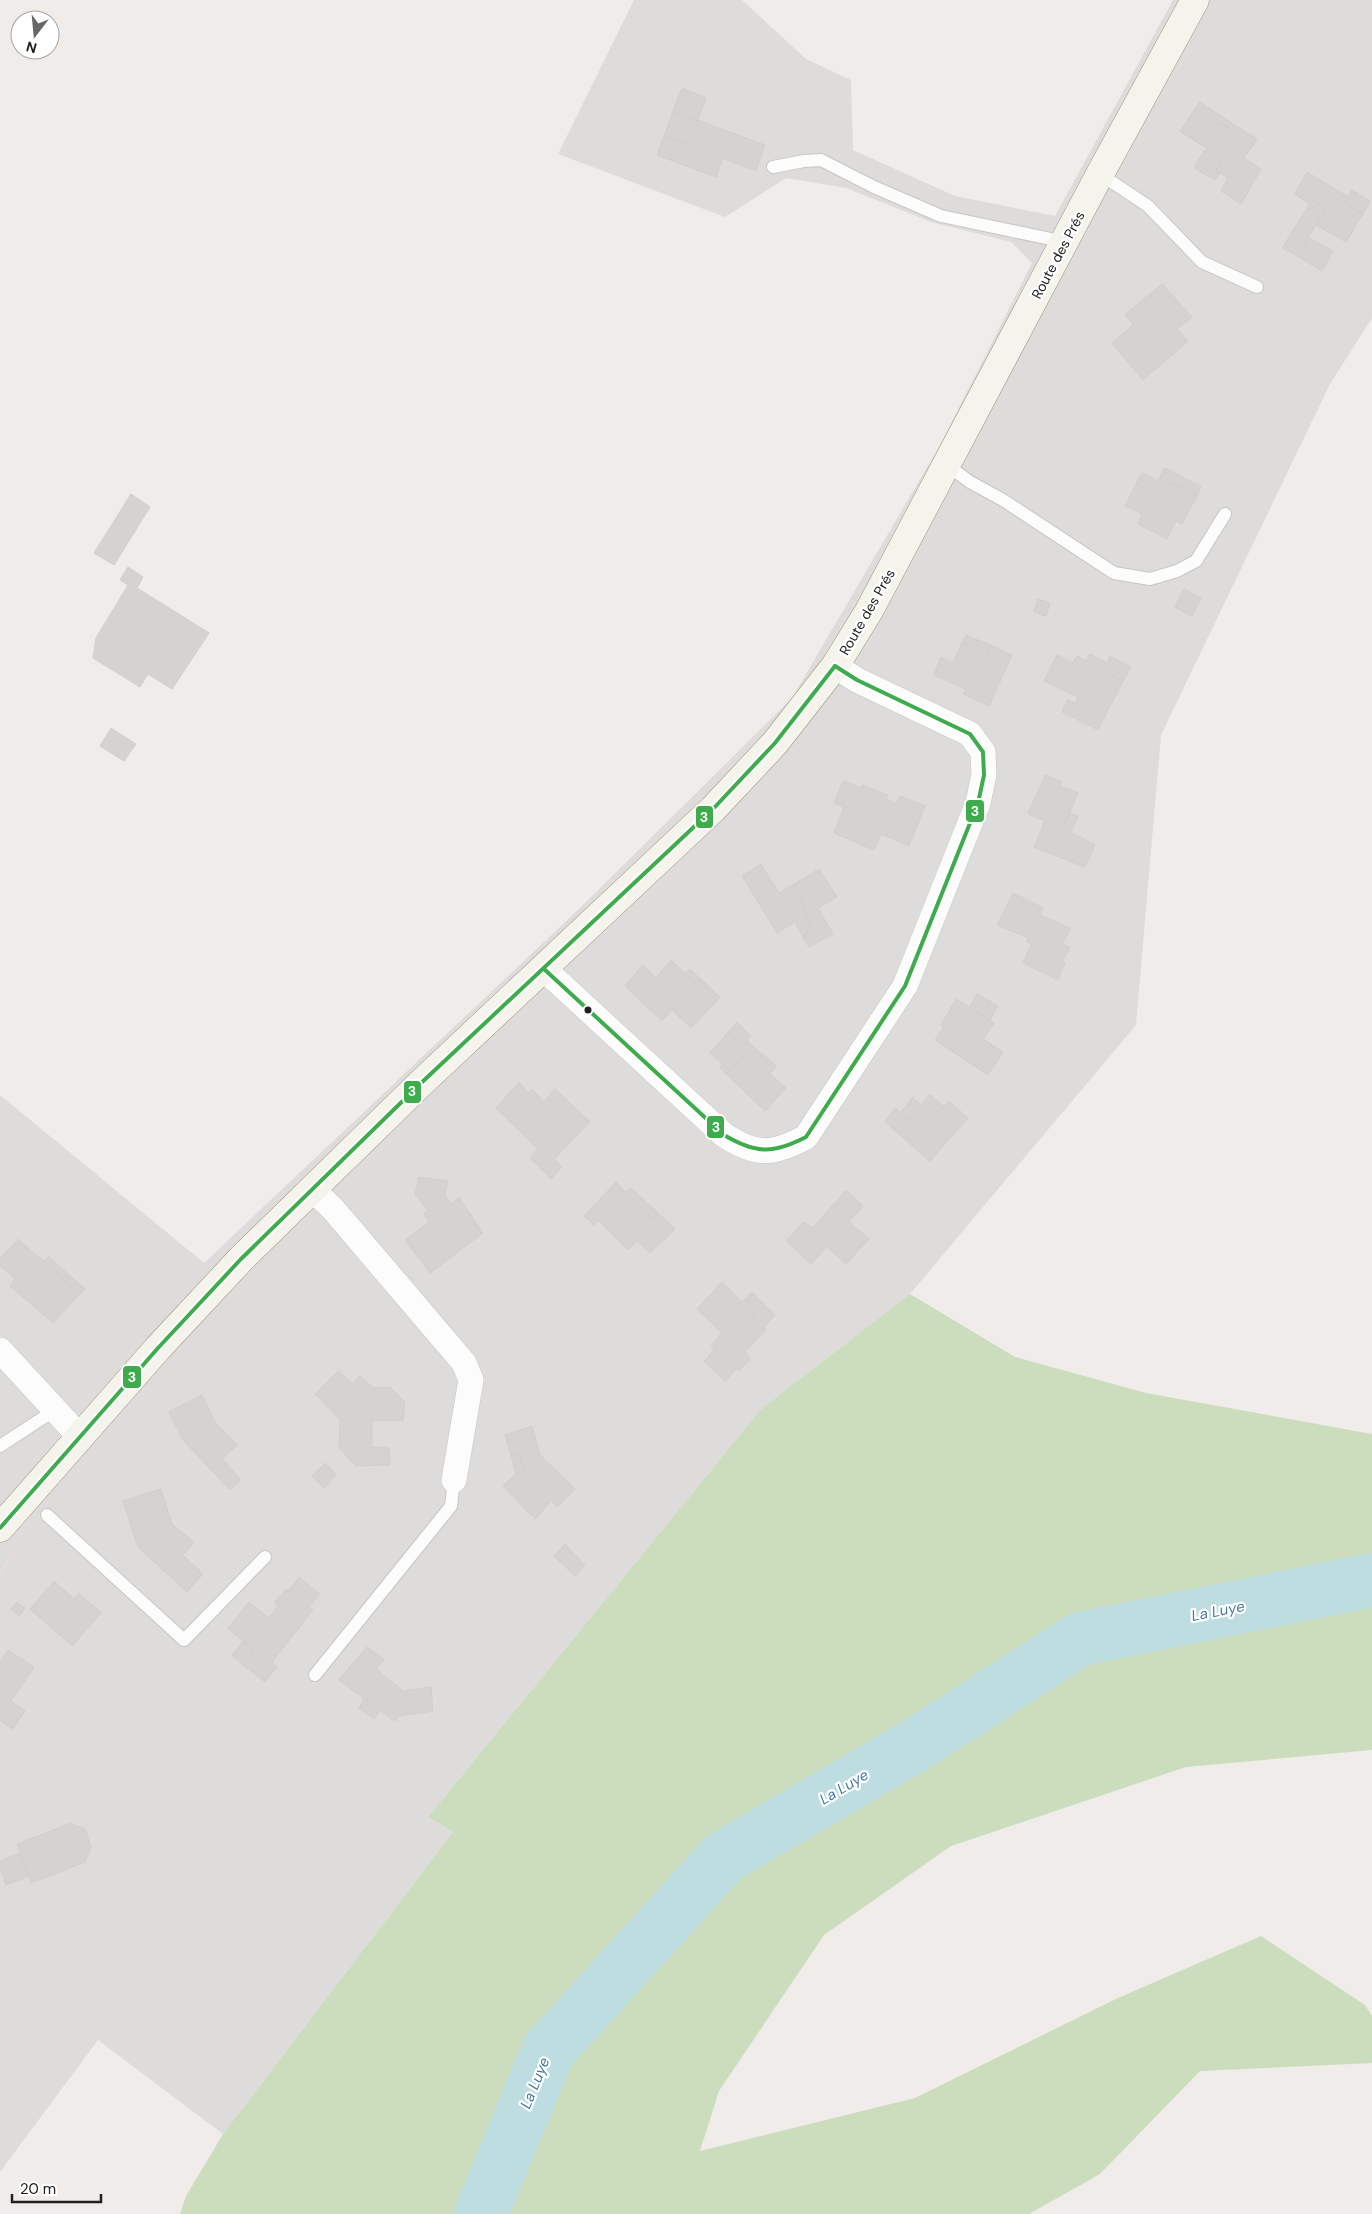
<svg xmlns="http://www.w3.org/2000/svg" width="1372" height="2214" viewBox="0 0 1372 2214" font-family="'DM Sans',sans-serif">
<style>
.residential{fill:#dedcda}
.forest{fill:#ccddbe}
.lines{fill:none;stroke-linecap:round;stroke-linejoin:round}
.river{stroke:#bddde1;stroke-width:54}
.building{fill:#d6d2d0;stroke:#d2ceca}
.lane-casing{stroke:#c7c6c5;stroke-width:14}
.street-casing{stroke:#c7c6c5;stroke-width:26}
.secondary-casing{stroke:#999880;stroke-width:29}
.path{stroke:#ecdbda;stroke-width:3;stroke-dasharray:2.5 2.5;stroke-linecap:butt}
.lane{stroke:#fdfcfc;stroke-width:12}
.street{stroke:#fdfcfc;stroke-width:25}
.secondary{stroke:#f4f4ec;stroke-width:28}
.bus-1-casing{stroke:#fff;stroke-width:8}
.bus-1{stroke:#3eac4c;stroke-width:4}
.bus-dot{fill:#202020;stroke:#fff;stroke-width:2}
.labels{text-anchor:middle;stroke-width:4.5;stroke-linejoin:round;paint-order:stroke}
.street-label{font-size:14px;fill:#202020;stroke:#fff}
.water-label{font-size:15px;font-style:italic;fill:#4579a1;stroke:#fff}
.line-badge{stroke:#fff;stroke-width:2}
.badge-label{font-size:14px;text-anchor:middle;font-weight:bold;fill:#fff}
</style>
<rect width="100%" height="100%" fill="#efece9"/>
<polygon class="residential" points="634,0 742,0 806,59 851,80 853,150 955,196 1055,216 1173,0 1372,0 1372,318 1330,384 1161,735 1136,1025 910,1294 761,1409 428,1817 453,1832 223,2134 98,2040 0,2172 0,1095 204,1263 581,907 792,698 940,445 1032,263 1011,242 931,222 846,188 786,178 725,217 558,154"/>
<polygon class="forest" points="910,1294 1015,1357 1146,1393 1372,1434 1372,1750 1186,1767 951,1846 824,1935 719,2091 700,2151 915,2098 1118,1998 1261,1936 1365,2005 1372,2016 1372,2063 1200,2071 1100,2174 1029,2214 180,2214 186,2196 223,2134 453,1832 428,1817 761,1409"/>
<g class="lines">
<polyline class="river" points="481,2214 548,2051 724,1857 912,1747 1080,1639 1372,1580"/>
</g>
<g class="building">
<polygon points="682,88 706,98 698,120 673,111"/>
<polygon points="1200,102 1235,125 1231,130 1220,122 1210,131 1200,124 1190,138 1180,131"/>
<polygon points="673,111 765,145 756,171 664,136"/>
<polygon points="1220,122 1231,130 1235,125 1257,139 1244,158 1261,169 1241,204 1221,191 1228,178 1216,170 1221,161 1204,151 1207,148 1190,138 1200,124 1210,131"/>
<polygon points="664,136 723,158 716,177 657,155"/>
<polygon points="1204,151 1221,161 1216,170 1220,173 1215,180 1194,168"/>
<polygon points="1307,172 1348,197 1344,204 1363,214 1346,242 1316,225 1326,208 1312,200 1309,204 1295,194"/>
<polygon points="1352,190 1370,201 1363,214 1344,204"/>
<polygon points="1312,200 1326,208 1297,256 1282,248"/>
<polygon points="1309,238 1333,251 1322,271 1297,256"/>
<polygon points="1162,284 1192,317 1177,329 1188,341 1143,380 1112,343 1133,325 1125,315"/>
<polygon points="1165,468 1201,487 1197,496 1170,482 1168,486 1158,480"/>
<polygon points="1142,473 1168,486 1170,482 1197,496 1182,524 1176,521 1167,539 1138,524 1142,514 1125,506"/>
<polygon points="131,494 150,507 114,565 94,553"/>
<polygon points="128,567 143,577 137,588 209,633 172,689 148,674 140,687 93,658 96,638 128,585 120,580"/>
<polygon points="1184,589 1201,598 1192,616 1175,607"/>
<polygon points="1038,599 1050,603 1046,616 1034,612"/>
<polygon points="966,635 990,645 987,655 962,643"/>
<polygon points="962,643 987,655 990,645 1012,655 989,706 963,694 966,689 934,675 941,657 953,663"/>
<polygon points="1090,654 1107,663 1110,656 1131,667 1123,681 1086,661"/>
<polygon points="1057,655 1073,663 1077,656 1123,681 1098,730 1062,712 1067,700 1076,703 1078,697 1044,681"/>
<polygon points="111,728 136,744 124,761 100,746"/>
<polygon points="1045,775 1062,782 1060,786 1078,793 1063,828 1095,845 1085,867 1034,847 1045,821 1028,814"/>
<polygon points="843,781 861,788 862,785 888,795 886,799 896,804 900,796 925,806 909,846 881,834 874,850 834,833 844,807 834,803"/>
<polygon points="1070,813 1078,816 1071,832 1063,828"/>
<polygon points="761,864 779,893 794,884 811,923 804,939 795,922 777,933 742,876"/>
<polygon points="819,869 837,897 818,908 833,934 809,947 804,939 811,923 794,884"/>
<polygon points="1013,893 1043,908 1040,915 1071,929 1062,944 1070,947 1062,962 1065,963 1058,980 1023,963 1031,945 1027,942 1028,938 997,925"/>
<polygon points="671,960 697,985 692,991 710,1008 691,1028 672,1010 662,1021 631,992 650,972 656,978"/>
<polygon points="643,965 650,972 631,992 625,986"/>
<polygon points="690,969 720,997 710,1008 692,991 697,985 685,974"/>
<polygon points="977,994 998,1006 990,1020 970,1007"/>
<polygon points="956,999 994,1023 983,1039 1003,1052 988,1075 935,1040 943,1028 941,1025"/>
<polygon points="737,1022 751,1036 743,1046 728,1032"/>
<polygon points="728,1032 743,1046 747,1041 753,1046 726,1074 720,1068 722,1064 710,1053"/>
<polygon points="753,1046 776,1066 770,1074 786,1088 765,1111 726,1074"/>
<polygon points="519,1082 529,1093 532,1089 544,1102 547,1098 559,1109 556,1114 577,1135 554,1159 562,1167 551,1179 530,1158 538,1149 496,1108"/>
<polygon points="555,1089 590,1122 577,1135 556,1114 559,1109 547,1098"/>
<polygon points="930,1094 944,1107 949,1101 968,1118 930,1161 885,1122 895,1108 909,1121"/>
<polygon points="913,1097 921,1105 909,1121 900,1113"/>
<polygon points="419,1177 448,1181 445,1196 451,1204 463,1221 471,1215 483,1233 430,1273 405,1240 429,1222 424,1214 428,1211 415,1194"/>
<polygon points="616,1182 653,1220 658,1213 675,1229 650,1253 637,1241 628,1250 599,1221 594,1225 584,1216"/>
<polygon points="631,1188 658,1213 653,1220 626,1192"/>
<polygon points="846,1190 863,1206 853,1217 836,1202"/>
<polygon points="459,1197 471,1215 463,1221 451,1204"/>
<polygon points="836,1202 853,1217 849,1222 869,1239 846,1264 827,1247 811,1264 786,1241 804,1222 812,1228"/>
<polygon points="18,1239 43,1261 49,1257 60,1267 56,1273 79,1295 58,1317 43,1303 37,1309 23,1297 29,1290 0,1266 0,1259"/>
<polygon points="60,1267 85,1289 79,1295 56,1273"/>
<polygon points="15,1279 29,1290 23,1297 10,1286"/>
<polygon points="722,1282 742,1302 745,1299 756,1310 751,1316 766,1330 745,1352 750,1359 739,1371 736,1369 725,1381 704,1361 715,1349 711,1346 722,1333 697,1309"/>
<polygon points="752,1292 775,1315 764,1328 751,1316 756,1310 745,1299"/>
<polygon points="43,1303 58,1317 53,1323 37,1309"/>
<polygon points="338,1371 353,1384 360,1376 373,1388 390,1387 405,1402 403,1420 372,1421 372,1447 389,1448 390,1465 356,1466 339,1448 340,1419 315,1394"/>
<polygon points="202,1395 215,1422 237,1445 222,1459 241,1480 230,1490 183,1440 169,1412"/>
<polygon points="532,1426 540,1455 575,1489 557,1507 551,1501 535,1519 503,1486 516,1473 524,1472 519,1454 511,1455 505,1435"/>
<polygon points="519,1454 524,1472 516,1473 511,1455"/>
<polygon points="325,1463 336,1475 324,1488 312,1476"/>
<polygon points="161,1489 172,1524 194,1542 183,1555 203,1574 187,1592 138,1547 123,1501"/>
<polygon points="565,1544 585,1565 575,1576 554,1556"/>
<polygon points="299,1577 320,1594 309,1607 313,1610 272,1662 277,1667 265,1682 243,1665 255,1651 228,1628 249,1602 269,1618 278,1606 274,1603 286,1589 288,1591"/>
<polygon points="54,1581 74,1599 79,1593 101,1613 72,1646 30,1609"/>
<polygon points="17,1602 25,1608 19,1616 11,1609"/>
<polygon points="243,1641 255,1651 243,1665 232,1655"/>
<polygon points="367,1647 384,1659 376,1669 403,1691 431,1687 433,1711 400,1716 395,1721 339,1680"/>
<polygon points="8,1650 34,1667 11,1701 25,1711 13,1729 0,1720 0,1662"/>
<polygon points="364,1699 380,1710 374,1719 359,1708"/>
<polygon points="71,1823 85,1829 91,1847 85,1862 31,1883 17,1844"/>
<polygon points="20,1853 29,1876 6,1885 0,1868 0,1861"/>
</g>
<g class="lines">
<defs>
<g id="lane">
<polyline points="773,167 804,161 821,160 874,187 941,216 1065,242"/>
<polyline points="1100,174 1148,206 1202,262 1257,287"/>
<polyline points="947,465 970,482 1003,500 1114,573 1150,579 1177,571 1196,561 1225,514"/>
<polyline points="0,1446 55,1410"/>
<polyline points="47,1515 184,1640 265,1557"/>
<polyline points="315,1675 451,1506 454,1480"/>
</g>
<g id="street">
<path d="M544,969L724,1135C756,1156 773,1155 806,1137L905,986L978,803L984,775L983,752L970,734L857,680L835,666"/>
<polyline points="312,1189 333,1209 464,1363 471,1380 454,1480"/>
<polyline points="0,1350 81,1438"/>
</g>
<polyline id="secondary" points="0,1528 158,1348 241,1259 419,1085 713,809 775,743 835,666 869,611 1100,174 1195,0"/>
</defs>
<use href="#lane" class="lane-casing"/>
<use href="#street" class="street-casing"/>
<use href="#secondary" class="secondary-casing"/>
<polyline class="path" points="0,1571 14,1554"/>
<use href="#lane" class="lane"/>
<use href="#street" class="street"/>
<use href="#secondary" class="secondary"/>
<defs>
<g id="bus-1">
<path d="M544,969L724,1135C756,1154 773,1154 806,1137L905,986L978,803L984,775L983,752L970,734L857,680L835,666"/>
<polyline points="0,1528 158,1348 241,1259 419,1085 713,809 775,743 835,666"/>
</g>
</defs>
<use href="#bus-1" class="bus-1-casing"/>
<use href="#bus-1" class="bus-1"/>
</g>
<circle class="bus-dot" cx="588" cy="1010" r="4.5"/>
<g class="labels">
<g class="street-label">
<text transform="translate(1058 255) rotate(-62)" y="5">Route des Prés</text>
<text transform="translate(867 612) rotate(-60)" y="5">Route des Prés</text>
</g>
<g class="water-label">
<text transform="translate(1218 1611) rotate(-11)" y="5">La Luye</text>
<text transform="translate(844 1787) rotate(-31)" y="5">La Luye</text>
<text transform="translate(535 2083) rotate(-68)" y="5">La Luye</text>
</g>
</g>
<g class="line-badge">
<rect x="965" y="799" width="20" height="24" rx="5" fill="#3eac4c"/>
<rect x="695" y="805" width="19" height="24" rx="5" fill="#3eac4c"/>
<rect x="403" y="1080" width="19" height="24" rx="5" fill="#3eac4c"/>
<rect x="706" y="1115" width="19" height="24" rx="5" fill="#3eac4c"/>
<rect x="122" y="1365" width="20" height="24" rx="5" fill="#3eac4c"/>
</g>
<g class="badge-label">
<text x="975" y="816">3</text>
<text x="704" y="822">3</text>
<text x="412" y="1096">3</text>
<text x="716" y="1132">3</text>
<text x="132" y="1382">3</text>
</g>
<g transform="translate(35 35) rotate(196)"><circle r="24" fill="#ffffff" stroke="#a6a6a6"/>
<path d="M0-4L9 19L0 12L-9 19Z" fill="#686766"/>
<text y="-8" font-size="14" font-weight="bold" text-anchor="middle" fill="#202020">N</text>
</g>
<path d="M12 2194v8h89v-8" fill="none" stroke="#202020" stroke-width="2.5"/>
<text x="20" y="2194" font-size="15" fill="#202020" stroke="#ffffff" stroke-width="4" paint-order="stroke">20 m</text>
</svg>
